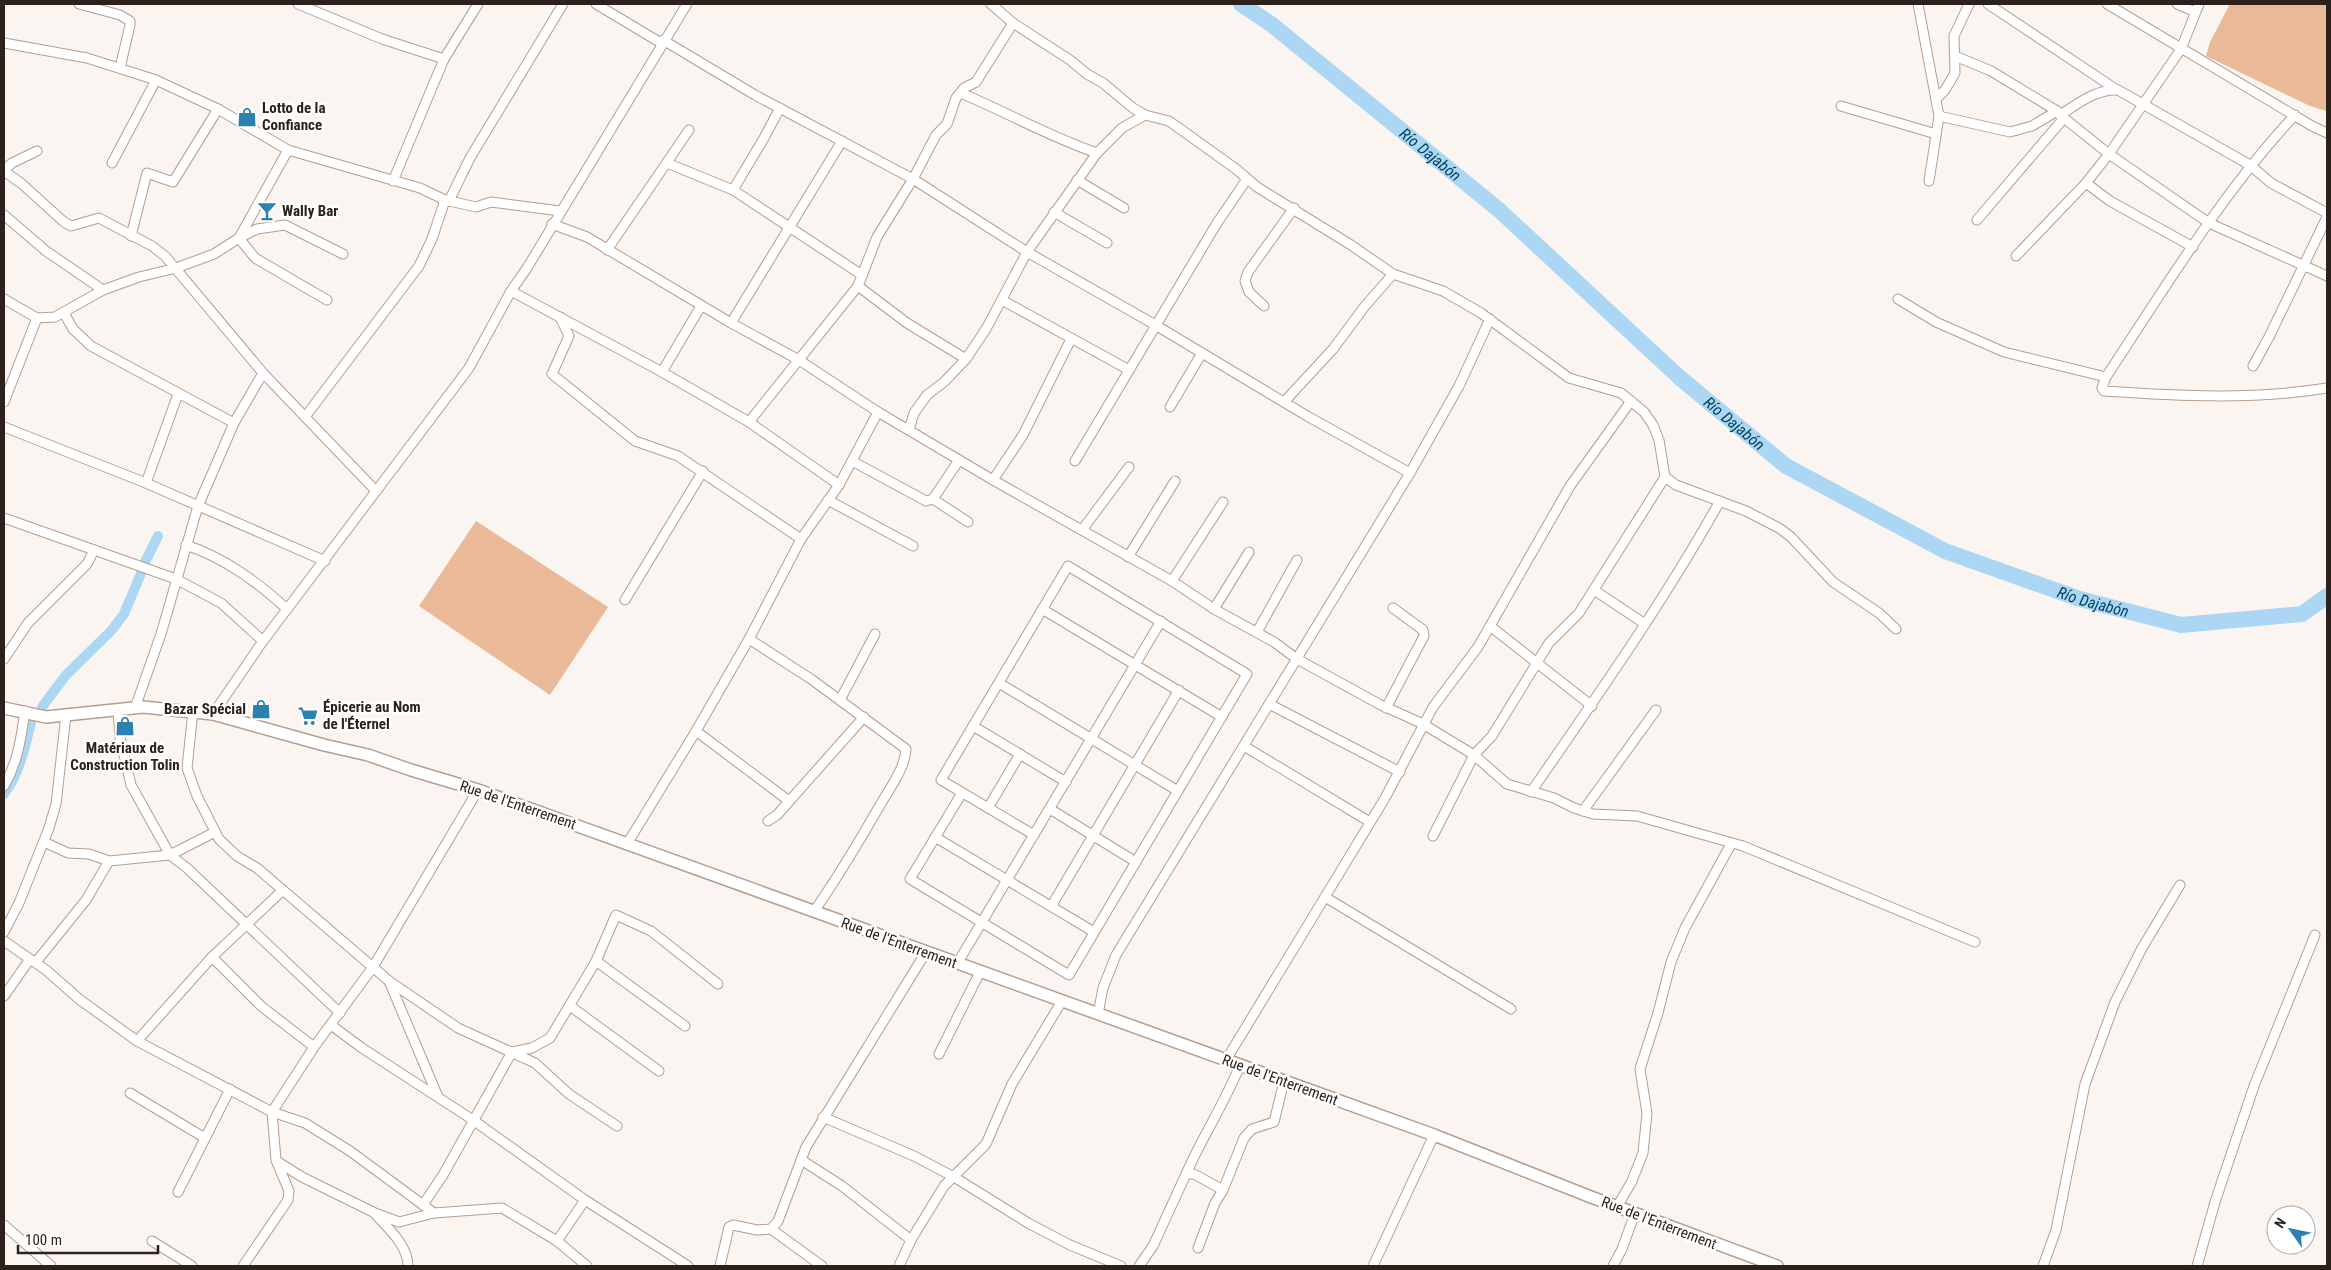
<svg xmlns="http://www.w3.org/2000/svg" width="2331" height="1270" viewBox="0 0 2331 1270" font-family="'Roboto Condensed',sans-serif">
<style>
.green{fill:#e9b998}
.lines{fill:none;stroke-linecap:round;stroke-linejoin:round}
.canal{stroke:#acd7f4;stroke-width:10}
.river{stroke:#acd7f4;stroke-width:16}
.minor-casing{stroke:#b89d8b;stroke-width:11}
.tertiary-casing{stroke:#b89d8b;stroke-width:14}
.minor{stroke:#fff;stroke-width:9}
.tertiary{stroke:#fff;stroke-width:11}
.labels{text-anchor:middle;stroke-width:5;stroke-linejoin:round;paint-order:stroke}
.poi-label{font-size:15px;font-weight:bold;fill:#2d221b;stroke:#fff;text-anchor:start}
.street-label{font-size:15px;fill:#2d221b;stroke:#fff}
.water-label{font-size:16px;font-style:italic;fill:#003f5e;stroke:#fff}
</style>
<rect width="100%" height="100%" fill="#fbf5f1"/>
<g class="green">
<polygon points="2230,4 2327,4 2327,111 2310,106 2206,56 2210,42"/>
<polygon points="476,521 608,607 550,695 419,606"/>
</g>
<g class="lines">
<g class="canal">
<polyline points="145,562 158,536"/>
<polyline points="42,707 66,675 111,631 124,614 142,571"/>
<path d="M4,794C19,775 25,747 31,723"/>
</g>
<path class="river" id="s1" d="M1241,4L1271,24L1499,210L1679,377L1786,466L1945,551L2080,599L2181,625L2302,614L2327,596"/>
<defs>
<g id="minor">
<polyline points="79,4 120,15 130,21 130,25 120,68"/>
<polyline points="298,4 382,39 444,59"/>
<polyline points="596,4 661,43"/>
<polyline points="991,4 1013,23 1070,60 1087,74 1103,83 1133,108 1145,115 1169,121 1236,169 1257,187 1351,245 1393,274 1443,291 1481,313 1569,378 1621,393 1644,412 1653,425 1659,440 1665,477 1676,485 1746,511 1779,528 1791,537 1833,582 1879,613 1896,629"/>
<polyline points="1918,4 1939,116 1929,181"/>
<polyline points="1988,4 2117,90"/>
<polyline points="2107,4 2312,126 2327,133"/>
<polyline points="2177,4 2195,12"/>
<polyline points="663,40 755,95 913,179 1027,252 1152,323 1307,416 1410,473"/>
<polyline points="4,43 87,58 156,80 218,109 288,150 420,188 445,200 476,207 491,202 560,211"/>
<polyline points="1955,56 1991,71 2057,111"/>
<path d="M961,93C1006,112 1050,137 1097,153"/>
<polyline points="1936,99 1945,90 1955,73 1954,36 1969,4"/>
<polyline points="1841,106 1936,134"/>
<path d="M2295,115C2221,194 2165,288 2106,377L2102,388L2104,391C2177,396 2255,400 2327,388"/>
<path d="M1939,116L2010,132L2032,126L2057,111L2060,115C2079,103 2096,89 2118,90L2250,165L2271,183L2327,213"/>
<polyline points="2064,118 2109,154 2209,223 2327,276"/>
<polyline points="112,163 156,80"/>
<polyline points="667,163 733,190 862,275"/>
<polyline points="4,170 12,163 37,151"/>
<polyline points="4,171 22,184 64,222 71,226 99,218 152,246 165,256 263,373 376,491"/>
<polyline points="1077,180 1124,208"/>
<polyline points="393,181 444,59 478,4"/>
<polyline points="2086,183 2110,201 2193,247"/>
<polyline points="733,190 764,138 780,108"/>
<polyline points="449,201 470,158 563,4"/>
<polyline points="1054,212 1107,243"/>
<polyline points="4,215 46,251 103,290"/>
<polyline points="1977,220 2064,118 2060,115"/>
<polyline points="552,224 587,237 731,323 799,360 878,412 993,480 1172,581 1214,609 1274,642 1297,659 1379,704 1423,724 1474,755 1507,784 1554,798 1574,808 1593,814 1637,816 1743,846 1975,942"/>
<polyline points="131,236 147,173 173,182 218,109"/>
<polyline points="607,250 689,130"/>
<polyline points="2016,256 2086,183 2109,154 2181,49 2199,4"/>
<polyline points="858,286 907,323 966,359"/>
<polyline points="511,291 662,372 701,306"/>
<polyline points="4,299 37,318"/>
<polyline points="1898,299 1936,322 2004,352 2106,377"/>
<polyline points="327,300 255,258 239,238 257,229 285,225 343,254"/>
<polyline points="1002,300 1129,370"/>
<polyline points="1264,306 1249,292 1245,281 1248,272 1294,208"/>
<polyline points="64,313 73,329 91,346 234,423 198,506 161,634 135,708"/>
<polyline points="560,317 569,336 552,374 635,441 678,456 801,539"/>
<polyline points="731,323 842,141"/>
<polyline points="2253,366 2269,337 2327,217"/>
<polyline points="662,372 749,422 839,485"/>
<polyline points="4,402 37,318 55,317 103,290 139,277 176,268 214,254 239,238 288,150"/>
<polyline points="1284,402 1333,349 1365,306 1393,274"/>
<polyline points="1170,407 1202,353"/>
<polyline points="305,417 419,266 432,239 445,200"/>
<polyline points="749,422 858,286 877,237 913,179 936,135 947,124 956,98 964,88 976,82 1013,23"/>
<polyline points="234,423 263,373"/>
<polyline points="4,427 146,483 325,561"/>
<polyline points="909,430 914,413 927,395 944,382 966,359 986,329 1027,252 1097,153 1122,128 1145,115"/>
<polyline points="852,461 926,501 933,499 959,460"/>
<polyline points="1075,461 1217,223 1247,179"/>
<polyline points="993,480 1023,435 1071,339"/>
<polyline points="146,483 178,394"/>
<polyline points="933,499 968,522"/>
<polyline points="828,500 913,546"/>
<polyline points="4,518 176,579 221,603 263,641"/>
<polyline points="1082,530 1129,467"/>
<path d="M186,545C225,558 257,582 287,609"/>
<polyline points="1128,557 1175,481"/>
<polyline points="1172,581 1223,502"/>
<polyline points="1594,590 1645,624"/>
<polyline points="625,600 703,471"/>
<polyline points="1042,609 1222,717"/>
<polyline points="1214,609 1249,552"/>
<polyline points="1490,626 1592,706"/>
<polyline points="1257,632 1297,560"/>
<path d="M749,639L811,679L906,749C905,769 889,789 879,807C858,843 838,878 814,911"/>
<polyline points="4,659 28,623 87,564 94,550"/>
<polyline points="999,683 1178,791"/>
<polyline points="840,700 875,634"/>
<polyline points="1269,704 1400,772"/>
<polyline points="1386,708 1424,636 1423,630 1393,608"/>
<polyline points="118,711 120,737 131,785 170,855 187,868 340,1013"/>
<polyline points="193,711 187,768 197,796 219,839 237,856 257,868 389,981 458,1028 535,1063 569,1094 617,1126"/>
<polyline points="213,714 263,641 469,368 511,291 527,268 687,4"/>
<polyline points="973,726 1066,782"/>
<polyline points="696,731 789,801"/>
<polyline points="1244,746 1370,822"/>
<path d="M4,786C18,762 21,738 25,711"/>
<path d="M1531,792C1597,696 1663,603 1720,501"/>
<polyline points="962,793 910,879 1069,975 1247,674 1068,566 941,780 1034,835"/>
<polyline points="988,808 1020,754"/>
<polyline points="1050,809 1136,862"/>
<polyline points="1583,811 1656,710"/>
<polyline points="768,821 777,815 864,717"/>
<polyline points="1433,836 1474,755 1492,736 1549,643 1579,613 1665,477"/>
<polyline points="935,837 1094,932"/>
<polyline points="44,842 68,853 89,854 109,861 170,855 215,832"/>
<polyline points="627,844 696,731 749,639 801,539 839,485 878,412"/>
<polyline points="1325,897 1511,1009"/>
<polyline points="1052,905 1179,690"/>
<polyline points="4,932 19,903 49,828 56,804 66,715"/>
<polyline points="4,941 46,970 79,999 137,1041 272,1112 305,1123 350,1151 434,1213"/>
<polyline points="212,957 261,1006 314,1047"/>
<polyline points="596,961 685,1026"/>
<polyline points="36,962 86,900 109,861"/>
<polyline points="957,964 1161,621"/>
<polyline points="389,981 438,1097"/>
<polyline points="4,996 30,959"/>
<polyline points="570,1006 659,1071"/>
<polyline points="1098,1014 1103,988 1116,955 1410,473 1459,386 1490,319"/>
<polyline points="331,1025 362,1048 473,1120 585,1200 688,1266"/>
<polyline points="137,1041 212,957 283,890"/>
<polyline points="939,1054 980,972"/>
<polyline points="1226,1060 1385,798 1433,707 1478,647 1570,486 1631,401"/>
<polyline points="130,1093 205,1138"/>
<polyline points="823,1117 914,1156 954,1177 1028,1223 1070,1245 1121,1266"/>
<polyline points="803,1161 842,1186 911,1240"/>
<polyline points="278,1162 302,1177 375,1213 399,1222 434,1213 502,1208 557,1241 587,1266"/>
<path d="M1186,1174C1202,1137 1225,1103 1240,1065"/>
<polyline points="178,1192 230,1089"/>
<polyline points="423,1205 443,1175 512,1052 532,1048 550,1038 596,961 616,915 651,931 718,984"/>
<polyline points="1617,1207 1632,1181 1643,1153 1647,1113 1640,1069 1658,1013 1671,962 1685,928 1731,844"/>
<path d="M376,1215C389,1229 408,1246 408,1266"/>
<polyline points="4,1225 51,1266"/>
<polyline points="771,1229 822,1266"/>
<polyline points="152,1241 192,1266"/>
<polyline points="557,1241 585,1200"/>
<polyline points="1198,1248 1215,1203 1223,1190 1244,1138 1252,1129 1274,1122 1284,1081"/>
<polyline points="243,1266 288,1200 289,1191 276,1160 272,1112 314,1047 373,967 478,790"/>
<polyline points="720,1266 729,1227 733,1225 757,1230 771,1229 778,1221 806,1147 926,952"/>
<polyline points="899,1266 911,1240 944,1186 986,1144 1012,1084 1062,1001"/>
<polyline points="1139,1266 1153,1246 1186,1174 1194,1174 1223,1190"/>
<polyline points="1373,1266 1434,1135"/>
<polyline points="1613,1266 1622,1249 1635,1213"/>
<polyline points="2043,1266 2056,1230 2085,1084 2115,1002 2142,948 2180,885"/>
<polyline points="2197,1266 2215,1202 2254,1086 2315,935"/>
</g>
<polyline id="tertiary" points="4,708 46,717 143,707 213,714 324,745 368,755 411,770 478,790 1434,1135 1591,1197 1777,1266"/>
</defs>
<use href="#minor" class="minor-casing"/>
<use href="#tertiary" class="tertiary-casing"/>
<use href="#minor" class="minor"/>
<use href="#tertiary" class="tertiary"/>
</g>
<defs>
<symbol id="shop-bare" viewBox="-9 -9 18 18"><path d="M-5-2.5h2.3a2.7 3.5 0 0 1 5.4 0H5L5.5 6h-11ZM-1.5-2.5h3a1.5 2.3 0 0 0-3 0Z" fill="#2b82b1" stroke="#fff" stroke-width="2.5" paint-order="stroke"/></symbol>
<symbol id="bar-bare" viewBox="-9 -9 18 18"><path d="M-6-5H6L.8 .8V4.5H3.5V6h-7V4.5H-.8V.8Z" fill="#2b82b1" stroke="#fff" stroke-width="2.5" paint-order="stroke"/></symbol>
<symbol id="supermarket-bare" viewBox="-9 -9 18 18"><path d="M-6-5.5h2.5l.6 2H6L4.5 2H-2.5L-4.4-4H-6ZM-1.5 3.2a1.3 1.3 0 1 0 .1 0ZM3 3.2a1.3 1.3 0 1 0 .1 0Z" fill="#2b82b1" stroke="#fff" stroke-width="2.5" paint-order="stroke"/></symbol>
</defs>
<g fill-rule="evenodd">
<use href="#shop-bare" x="233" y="103" width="28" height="28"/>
<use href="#bar-bare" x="253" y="197" width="28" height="28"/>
<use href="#shop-bare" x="247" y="695" width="28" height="28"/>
<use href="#supermarket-bare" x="294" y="702" width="28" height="28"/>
<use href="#shop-bare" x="111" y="712" width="28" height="28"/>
</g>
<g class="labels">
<g class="poi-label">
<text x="262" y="113">Lotto de la<tspan x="262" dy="17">Confiance</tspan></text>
<text x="282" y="216">Wally Bar</text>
<text x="323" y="712">Épicerie au Nom<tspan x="323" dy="17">de l'Éternel</tspan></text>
<text x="246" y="714" text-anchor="end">Bazar Spécial</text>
<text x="125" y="753" text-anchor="middle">Matériaux de<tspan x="125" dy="17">Construction Tolin</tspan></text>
</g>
<g class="street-label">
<text transform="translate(518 805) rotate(19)" y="5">Rue de l'Enterrement</text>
<text transform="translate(899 943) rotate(20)" y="5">Rue de l'Enterrement</text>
<text transform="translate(1280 1080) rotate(20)" y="5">Rue de l'Enterrement</text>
<text transform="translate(1659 1223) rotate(21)" y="5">Rue de l'Enterrement</text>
</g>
<g class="water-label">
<text dy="6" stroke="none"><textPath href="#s1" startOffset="242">Río Dajabón</textPath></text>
<text dy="6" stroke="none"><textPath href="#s1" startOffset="648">Río Dajabón</textPath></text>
<text dy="6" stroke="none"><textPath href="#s1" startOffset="1052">Río Dajabón</textPath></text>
</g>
</g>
<rect width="2331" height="1270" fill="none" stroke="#2d221b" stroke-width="10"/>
<g transform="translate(2291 1230) rotate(303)"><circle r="24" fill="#ffffff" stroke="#aba7a4"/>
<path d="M0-4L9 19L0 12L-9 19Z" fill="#2b82b1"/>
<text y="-8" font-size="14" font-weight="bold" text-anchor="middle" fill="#2d221b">N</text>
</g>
<path d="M18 1245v8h140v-8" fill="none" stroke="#2d221b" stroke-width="2.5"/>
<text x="25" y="1245" font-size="15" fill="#2d221b" stroke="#ffffff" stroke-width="4" paint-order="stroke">100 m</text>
</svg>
